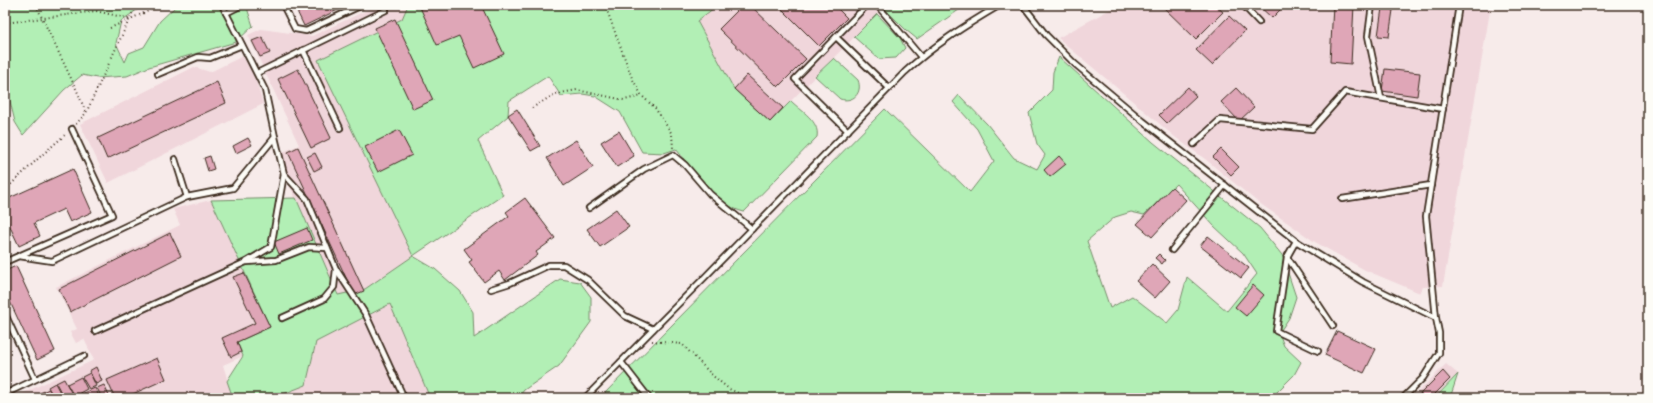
<svg xmlns="http://www.w3.org/2000/svg" width="1653" height="403" viewBox="0 0 1653 403" font-family="Pangolin,sans-serif">
<style>
.built{fill:#f0d6db}
.green{fill:#b2efb5;stroke:#768c6a;fill-rule:evenodd}
.building{fill:#dfa6b7;stroke:#3b2a1e}
.lines{fill:none;stroke-linecap:round;stroke-linejoin:round}
.service-casing{stroke:#3b2a1e;stroke-width:8}
.path{stroke:#3b2a1e;stroke-width:2;stroke-dasharray:1 3;stroke-linecap:butt}
.service{stroke:#fdfcf7;stroke-width:4.5}
</style>
<rect width="100%" height="100%" fill="#f7ebea"/>
<filter id="ink" filterUnits="userSpaceOnUse"><feTurbulence type="fractalNoise" baseFrequency=".025" numOctaves="2"/><feDisplacementMap in="SourceGraphic" scale="8" xChannelSelector="R" yChannelSelector="G"/><feConvolveMatrix kernelMatrix="1 2 1 2 8 2 1 2 1" color-interpolation-filters="sRGB"/></filter>
<g filter="url(#ink)">
<g class="built">
<polygon points="378,5 416,5 503,195 365,289 341,300 276,155 299,145 248,35 261,29 312,36"/>
<polygon points="688,5 886,5 770,122 734,89"/>
<polygon points="1118,5 1491,5 1443,286 1423,287 1420,293 1365,270 1315,242 1255,200 1205,159 1175,137 1058,38"/>
<polygon points="243,56 256,81 263,104 108,183 80,124 194,67 210,72"/>
<polygon points="211,200 270,327 237,342 243,356 223,365 233,398 13,398 94,360 84,339 76,343 70,332 77,329 56,287 180,225 173,209"/>
<polygon points="391,304 430,398 273,398 306,385 316,342"/>
<polygon points="1446,364 1458,374 1435,398 1412,398"/>
</g>
<g class="green">
<polygon points="5,5 144,5 121,21 116,43 125,62 129,53 144,47 160,21 175,7 183,5 248,5 248,11 253,26 236,42 149,67 127,76 97,78 82,75 64,90 23,135 15,122 9,97 5,99"/>
<path d="M408,5H718L697,21L734,89L770,122L791,101C801,111 820,121 817,137L744,212C717,206 693,170 676,149L664,153L642,152L620,112L595,96L582,94L561,96L548,76L509,101L508,116L478,141L503,195L413,256L435,269L460,291L473,312L474,338L560,279L580,282L591,297V322L559,366L524,390L518,398H430L390,304L316,342L306,385L273,398H233L227,381L243,356L237,342L270,327L211,200L296,198L338,295L365,289L413,256L318,60L402,19Z"/>
<polygon points="886,5 966,5 917,39 906,30 883,7"/>
<polygon points="877,14 900,38 905,48 896,58 879,59 854,37"/>
<path d="M1059,57L1153,142L1260,228L1282,255L1296,297L1289,318L1279,333L1284,346L1301,362L1294,375L1275,394L1278,398H600L885,109L970,192L994,161L977,129L953,102L959,95L987,124L1014,158L1037,169L1045,155L1037,144L1029,113L1052,90L1053,72ZM1176,184L1214,226L1243,253L1257,274L1227,311L1187,277L1178,310L1167,323L1132,296L1110,308L1087,241L1115,217L1131,212L1144,215Z"/>
<path d="M834,58L858,80C863,93 853,103 840,99L815,76Z"/>
<polygon points="1458,374 1450,398 1435,398"/>
</g>
<g class="building">
<polygon points="294,5 348,5 304,26"/>
<polygon points="419,5 481,5 504,54 474,68 459,36 437,45"/>
<polygon points="743,5 750,5 806,59 778,87 719,29"/>
<polygon points="778,5 834,5 847,18 819,46"/>
<polygon points="1161,5 1215,5 1223,12 1196,39"/>
<polygon points="1258,5 1285,5 1272,18"/>
<polygon points="1333,5 1354,5 1351,64 1330,62"/>
<polygon points="1382,8 1393,10 1389,37 1378,36"/>
<polygon points="1229,16 1245,31 1212,65 1196,50"/>
<polygon points="395,19 433,100 413,109 375,28"/>
<polygon points="262,37 270,53 260,57 252,41"/>
<polygon points="298,69 331,138 311,148 278,79"/>
<polygon points="1385,69 1420,73 1417,96 1382,91"/>
<polygon points="747,75 783,108 770,122 734,89"/>
<polygon points="217,82 226,103 107,159 98,138"/>
<polygon points="1188,87 1196,96 1167,123 1159,115"/>
<polygon points="1236,88 1254,107 1239,121 1221,102"/>
<polygon points="517,109 540,146 531,151 508,115"/>
<polygon points="399,130 412,155 378,172 365,147"/>
<polygon points="619,131 634,156 617,167 601,142"/>
<polygon points="248,138 252,145 236,153 233,146"/>
<polygon points="576,140 593,167 564,186 547,158"/>
<polygon points="298,147 364,291 354,295 288,152"/>
<polygon points="1221,149 1239,167 1231,175 1213,157"/>
<polygon points="315,153 322,167 314,171 307,157"/>
<polygon points="210,156 214,169 208,171 204,158"/>
<polygon points="1059,156 1066,164 1050,177 1044,170"/>
<polygon points="73,169 92,212 70,222 64,209 34,223 40,236 19,246 5,216 5,200"/>
<polygon points="1172,187 1186,200 1152,237 1137,224"/>
<polygon points="525,198 555,238 536,252 538,255 505,280 499,271 484,282 469,262 472,260 464,249 509,216 506,212"/>
<polygon points="616,209 629,227 600,247 587,229"/>
<polygon points="307,228 312,240 279,254 274,242"/>
<polygon points="170,233 181,256 70,312 59,289"/>
<polygon points="1208,236 1249,268 1241,278 1200,246"/>
<polygon points="1159,254 1165,260 1162,264 1155,258"/>
<polygon points="1152,264 1170,281 1155,298 1136,281"/>
<polygon points="16,266 55,351 37,360 5,291 5,271"/>
<polygon points="244,273 270,327 237,342 241,352 231,357 222,338 255,323 233,277"/>
<polygon points="1253,285 1264,295 1246,316 1235,307"/>
<polygon points="1337,331 1376,349 1364,373 1325,355"/>
<polygon points="157,358 166,379 124,398 115,398 107,380"/>
<polygon points="96,367 102,381 96,384 89,371"/>
<polygon points="1443,371 1450,379 1431,398 1416,398"/>
<polygon points="90,373 96,386 89,389 82,377"/>
<polygon points="81,377 87,389 74,396 67,384"/>
<polygon points="64,379 73,396 70,398 64,398 56,383"/>
<polygon points="55,383 63,398 54,398 48,387"/>
<polygon points="104,385 110,398 102,398 97,388"/>
<polygon points="95,388 100,398 77,398 76,396"/>
<polygon points="49,389 53,398 43,398 40,393"/>
</g>
<g class="lines">
<defs>
<g id="service">
<polyline points="283,5 295,29 306,31 362,5"/>
<polyline points="877,5 921,57"/>
<polyline points="1023,5 1046,35 1075,64 1143,121 1296,241 1363,282 1436,318 1439,333 1439,353 1423,378 1403,398"/>
<polyline points="1243,5 1259,22"/>
<polyline points="1372,5 1368,36 1381,98"/>
<polyline points="226,13 242,5"/>
<polyline points="836,37 889,88"/>
<polyline points="303,50 340,128"/>
<polyline points="257,73 386,10"/>
<polyline points="158,74 198,57 210,58 242,45"/>
<polyline points="848,131 795,79 867,5"/>
<polyline points="1194,144 1220,120 1312,129 1345,92 1443,109"/>
<polyline points="175,159 187,197"/>
<polyline points="1342,199 1431,185"/>
<polyline points="589,208 644,169 673,155 685,165 710,194 752,229"/>
<polyline points="1296,241 1287,257 1276,331 1318,351"/>
<polyline points="1172,250 1225,185"/>
<polyline points="19,256 52,261 187,197 233,188 275,137"/>
<polyline points="1287,257 1333,326"/>
<polyline points="5,262 112,215 72,129"/>
<polyline points="247,262 276,260 309,247 327,248"/>
<polyline points="336,269 366,315 404,398"/>
<polyline points="491,289 510,283 549,265 564,265 588,280 625,316 653,329"/>
<polyline points="5,314 35,379"/>
<polyline points="282,318 324,299 334,287 336,269 307,199 284,174"/>
<polyline points="1436,318 1426,216 1459,5"/>
<polyline points="95,331 246,262 271,247 284,174 275,137 265,90 222,5"/>
<polyline points="621,362 649,398"/>
<polyline points="5,394 84,356"/>
<path d="M585,398L703,279L905,72C934,45 966,25 1000,5"/>
</g>
</defs>
<use href="#service" class="service-casing"/>
<g class="path">
<polyline points="36,5 78,93 86,113"/>
<polyline points="605,5 632,78 642,96 655,108 672,134 673,148"/>
<polyline points="5,23 96,11 131,19"/>
<polyline points="110,28 162,5"/>
<polyline points="532,108 555,94 577,90 624,100 642,96"/>
<polyline points="76,124 86,113 136,5"/>
<polyline points="5,190 42,155 66,134"/>
<polyline points="652,341 682,344 713,376 729,389 747,397 755,398"/>
</g>
<use href="#service" class="service"/>
</g>
</g>
<rect width="1653" height="403" fill="none" stroke="#fdfcf7" stroke-width="20"/>
<rect x="10" y="10" width="1633" height="383" fill="none" stroke="#3b2a1e" stroke-width="1.5" filter="url(#ink)"/>
</svg>
